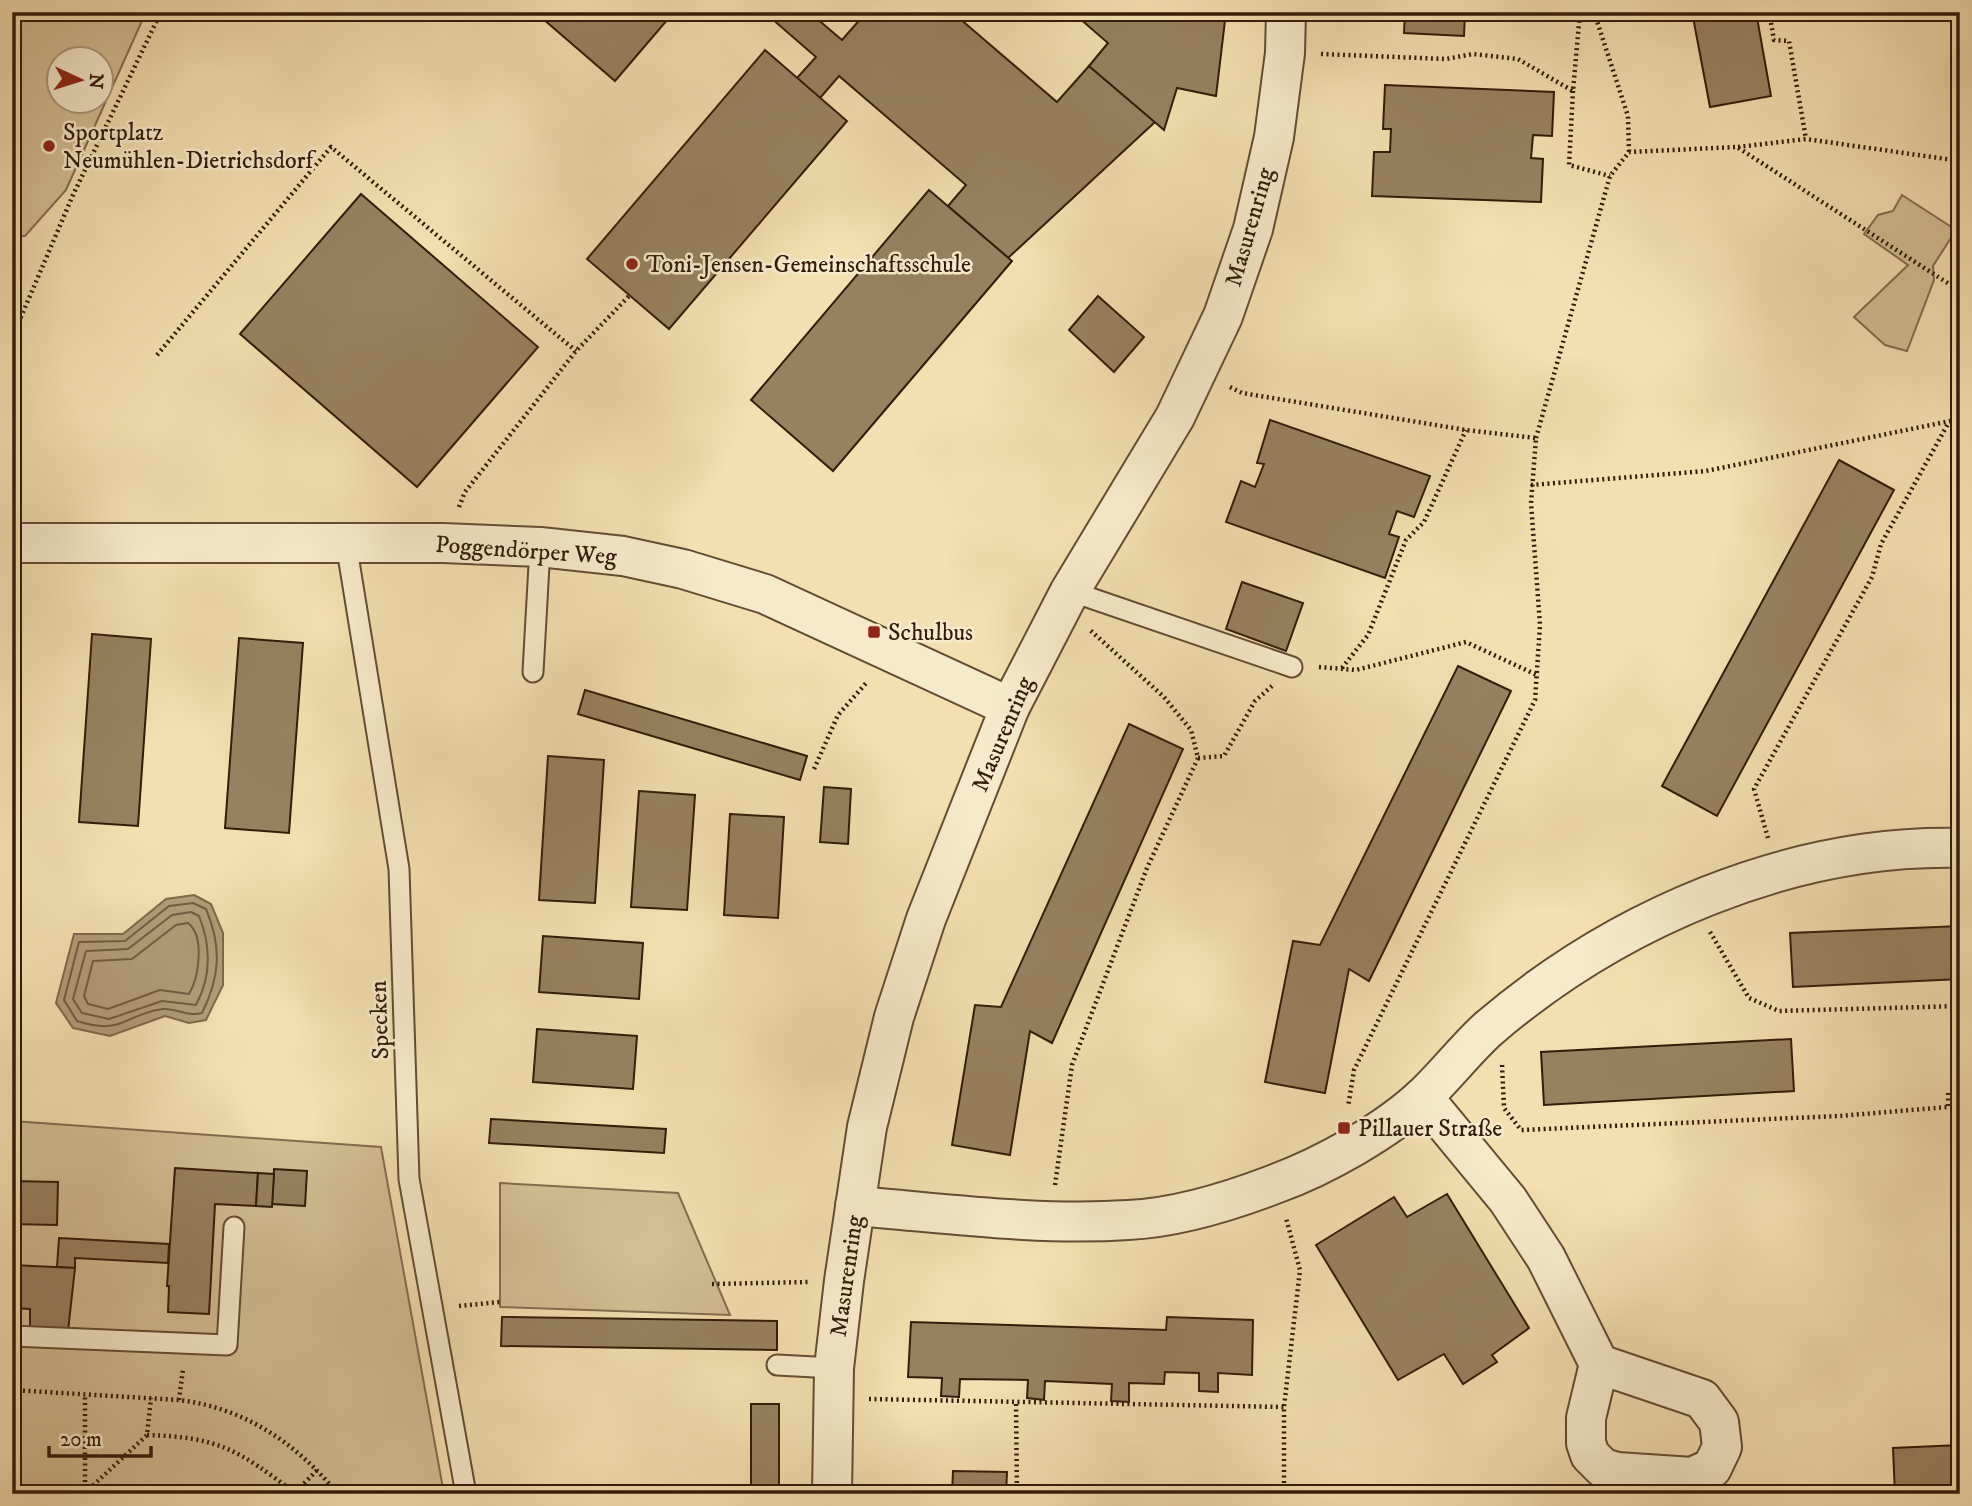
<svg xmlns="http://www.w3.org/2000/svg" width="1972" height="1506" viewBox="0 0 1972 1506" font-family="'IM FELL DW Pica',serif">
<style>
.green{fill:#d3be95;stroke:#846c50;stroke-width:2;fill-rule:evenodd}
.water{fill:#b29c79;stroke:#80684d;stroke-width:2}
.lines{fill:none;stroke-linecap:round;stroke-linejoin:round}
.shore{stroke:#735c42;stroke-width:2}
.building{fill:#978161;stroke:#341b0b;stroke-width:2}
.lane-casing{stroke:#644c34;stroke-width:23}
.street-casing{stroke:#644c34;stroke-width:42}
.path{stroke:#341b0b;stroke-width:4.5;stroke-dasharray:2 3.5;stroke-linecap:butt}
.lane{stroke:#f7eacc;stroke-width:19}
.street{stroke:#f7eacc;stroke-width:38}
.poi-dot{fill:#8f2418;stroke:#f7eacc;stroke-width:2.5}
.labels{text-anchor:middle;stroke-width:5;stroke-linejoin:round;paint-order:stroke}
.poi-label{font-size:24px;fill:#341b0b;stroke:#f7eacc;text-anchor:start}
.street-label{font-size:24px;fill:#341b0b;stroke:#f7eacc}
</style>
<rect width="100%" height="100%" fill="#f3dfb1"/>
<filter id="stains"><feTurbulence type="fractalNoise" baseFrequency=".00286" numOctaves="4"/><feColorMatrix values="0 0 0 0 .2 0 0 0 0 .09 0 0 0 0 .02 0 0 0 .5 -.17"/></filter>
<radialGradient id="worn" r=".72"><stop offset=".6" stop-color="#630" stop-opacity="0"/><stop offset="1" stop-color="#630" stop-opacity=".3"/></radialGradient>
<g class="green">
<path d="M12,12H146L66,190L25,236H12ZM60,60H102V102H60Z"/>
<polygon points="1902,195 1956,230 1933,266 1934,280 1907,351 1885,345 1854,317 1908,265 1864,234 1878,215 1893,211"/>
<polygon points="12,1121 381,1147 444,1494 12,1494"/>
<polygon points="500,1183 678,1193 730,1315 500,1307"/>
</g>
<polygon class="water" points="194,895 211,904 223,933 223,985 206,1020 189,1023 165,1016 110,1036 73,1028 56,1003 74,934 123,934 166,899"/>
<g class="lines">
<g class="shore">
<path d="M193,903L206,909C222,947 220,977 202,1013C187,1017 177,1008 163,1009C124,1014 124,1036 77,1021L64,1000L79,942L125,941L169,906Z"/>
<path d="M191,912L199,916C211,946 211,977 196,1005L162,1001L109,1019L82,1013L73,999L86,951L128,949L172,915Z"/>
<path d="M188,923C205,936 199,977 189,994L160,990L108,1009L88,1004L84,996L93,961L132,959L176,925Z"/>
</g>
</g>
<g class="building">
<polygon points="535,12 674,12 615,81"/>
<polygon points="764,12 809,12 842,40 863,16 859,12 952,12 1057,102 1089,66 1155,122 1008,258 948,206 966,185 839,76 820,98 797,78 816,57"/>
<polygon points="1084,12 1226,12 1216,96 1177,88 1164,130 1089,66 1108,43 1079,18"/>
<polygon points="1405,12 1465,12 1464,36 1404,33"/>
<polygon points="1692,12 1756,12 1771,96 1710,107"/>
<polygon points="1952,12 1960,12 1960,68"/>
<polygon points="765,50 847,121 669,329 587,259"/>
<polygon points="1385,85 1554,92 1552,136 1533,135 1531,158 1543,159 1541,202 1372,196 1374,152 1390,152 1391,129 1383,129"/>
<polygon points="929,190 1012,261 833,471 751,400"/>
<polygon points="361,194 538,347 417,487 240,334"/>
<polygon points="1098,296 1144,337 1114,372 1069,330"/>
<polygon points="1270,420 1430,476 1414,517 1397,511 1389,534 1399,537 1385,578 1226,522 1241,481 1255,487 1264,464 1257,463"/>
<polygon points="1839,460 1894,490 1717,816 1662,786"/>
<polygon points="1242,582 1303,603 1286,651 1226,629"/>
<polygon points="92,634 151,639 138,826 79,822"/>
<polygon points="239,638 303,643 289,833 225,828"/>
<polygon points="1458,666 1511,691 1369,981 1349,969 1325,1093 1265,1082 1293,941 1320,945"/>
<polygon points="585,690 807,756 800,780 578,714"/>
<polygon points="1129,724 1183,749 1052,1043 1030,1031 1010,1155 952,1145 975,1005 1001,1007"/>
<polygon points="548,756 604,760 595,903 539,900"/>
<polygon points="824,787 851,789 848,844 820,842"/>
<polygon points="639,791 695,795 687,910 631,907"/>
<polygon points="730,814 784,817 778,918 724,915"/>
<polygon points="1960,926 1960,979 1793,987 1790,933"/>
<polygon points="543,936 643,943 639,999 539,992"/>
<polygon points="537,1029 637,1036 633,1089 533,1082"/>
<polygon points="1791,1039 1794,1091 1544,1105 1541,1052"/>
<polygon points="491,1119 666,1129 664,1153 489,1143"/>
<polygon points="175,1168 258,1173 256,1206 215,1204 209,1314 168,1312 169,1286 167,1286"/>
<polygon points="274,1169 307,1171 305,1206 272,1204"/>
<polygon points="258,1173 274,1174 272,1207 256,1206"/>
<polygon points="12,1181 58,1182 57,1225 12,1224"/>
<polygon points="1447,1194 1529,1328 1492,1355 1497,1362 1463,1384 1444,1354 1398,1380 1316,1245 1394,1197 1407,1217"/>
<polygon points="59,1238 169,1244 168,1263 75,1258 75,1268 57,1267"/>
<polygon points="12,1265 75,1268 68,1331 30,1329 30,1309 12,1308"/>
<polygon points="502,1317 777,1321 777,1350 501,1346"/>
<polygon points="1167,1317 1253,1320 1252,1375 1218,1373 1218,1392 1199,1391 1199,1373 1165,1372 1164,1384 1129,1383 1129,1402 1111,1401 1112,1384 1045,1381 1044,1400 1027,1398 1028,1380 960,1379 959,1397 941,1396 942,1378 908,1377 911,1322 1166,1330"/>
<rect x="751" y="1404" width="28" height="90"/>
<polygon points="1960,1445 1960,1494 1895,1494 1893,1448"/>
<polygon points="953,1471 1007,1472 1006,1494 952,1494"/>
</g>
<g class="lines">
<defs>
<g id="lane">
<polyline points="346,543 399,869 409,1179 466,1494"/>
<polyline points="1070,591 1292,667"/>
<polyline points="533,672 540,547"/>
<polyline points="12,1336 227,1345 234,1227"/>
<polyline points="777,1365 834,1368"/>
</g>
<g id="street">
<polyline points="12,543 443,543 540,547 623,556 683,569 765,594 1010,707"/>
<polyline points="1423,1097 1508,1200 1546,1258 1599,1364 1702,1399 1719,1422 1722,1447 1712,1468 1692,1477 1617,1472 1603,1468 1590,1455 1586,1443 1586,1418 1599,1364"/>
<path d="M855,1206C945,1213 1037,1226 1128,1220C1177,1218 1228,1202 1275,1184C1324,1166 1387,1131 1425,1095C1447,1074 1466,1049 1488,1029C1616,919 1790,844 1960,848"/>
<polyline points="832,1494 834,1368 844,1281 867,1127 894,1017 926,919 1010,707 1070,591 1175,417 1223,316 1253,229 1274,137 1285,53 1286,12"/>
</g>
</defs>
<use href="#lane" class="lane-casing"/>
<use href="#street" class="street-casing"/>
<g class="path">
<polyline points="1594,12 1628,116 1629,152"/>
<polyline points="1769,12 1774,40 1789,41 1806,139"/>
<polyline points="1321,54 1446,59 1473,54 1518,59 1573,91 1580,12"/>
<polyline points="1573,91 1569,165 1610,176"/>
<polyline points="1738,147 1806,139 1960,161"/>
<polyline points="12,338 73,195 161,12"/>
<polyline points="157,355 331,147 576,351"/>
<polyline points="1230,387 1242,393 1466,430 1536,438 1531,503 1540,625 1535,700 1354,1070 1348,1107"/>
<polyline points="1536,438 1610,176 1629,152 1737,147 1960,291"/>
<polyline points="1531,485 1706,471 1960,419"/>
<polyline points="459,507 465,492 576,351 630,295"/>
<polyline points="1319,667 1356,670 1466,642 1539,676"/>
<polyline points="1342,668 1368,635 1406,540 1424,522 1466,430"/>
<polyline points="1198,758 1224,756 1255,701 1272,686"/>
<polyline points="814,769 838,715 868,681"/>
<polyline points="1768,838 1754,789 1872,577 1881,544 1949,422"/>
<polyline points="1710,932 1749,998 1779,1011 1960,1006"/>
<polyline points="1502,1065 1504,1108 1521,1130 1839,1116 1960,1106"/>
<polyline points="1948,1106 1948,1093 1960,1092"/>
<polyline points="1055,1185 1072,1065 1147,868 1198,758 1191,730 1164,697 1090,630"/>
<polyline points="712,1284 809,1282"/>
<polyline points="459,1306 500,1302"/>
<path d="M12,1390L179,1400C245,1408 296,1443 338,1494"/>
<polyline points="869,1399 1284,1407"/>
<polyline points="179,1400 183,1369"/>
<polyline points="1016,1404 1017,1494"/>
<path d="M147,1435C219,1437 238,1450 295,1493L318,1469"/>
<polyline points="85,1493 147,1435 151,1398"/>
<polyline points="85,1493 85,1396"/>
<polyline points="1284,1494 1284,1407 1300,1270 1286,1218"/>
<polyline points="1559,1494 1572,1487"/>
</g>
<use href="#lane" class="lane"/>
<use href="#street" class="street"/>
</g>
<g class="poi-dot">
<circle cx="49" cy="146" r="7"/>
<circle cx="632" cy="264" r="7"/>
<rect x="867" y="625" width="14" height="14" rx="3.5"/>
<rect x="1337" y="1121" width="14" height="14" rx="3.5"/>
</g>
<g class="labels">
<g class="poi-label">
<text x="63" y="140">Sportplatz<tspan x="63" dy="28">Neumühlen-Dietrichsdorf</tspan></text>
<text x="646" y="272">Toni-Jensen-Gemeinschaftsschule</text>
<text x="888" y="640">Schulbus</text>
<text x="1358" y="1136">Pillauer Straße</text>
</g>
<g class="street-label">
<text transform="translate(1249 227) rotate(-74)" y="8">Masurenring</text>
<text transform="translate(526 550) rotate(4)" y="8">Poggendörper Weg</text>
<text transform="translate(1002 734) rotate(-67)" y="8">Masurenring</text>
<text transform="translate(379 1020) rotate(-92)" y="8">Specken</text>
<text transform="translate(846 1276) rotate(-82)" y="8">Masurenring</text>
</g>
</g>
<rect width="1972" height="1506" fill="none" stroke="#f3dfb1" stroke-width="42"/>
<rect x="14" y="14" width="1944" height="1478" fill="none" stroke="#341b0b" stroke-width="3.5"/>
<rect x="21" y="21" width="1930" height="1464" fill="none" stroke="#341b0b" stroke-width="2"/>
<g transform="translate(80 80) rotate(94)"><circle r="33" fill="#f7eacc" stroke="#a9977f" stroke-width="2"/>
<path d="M0-5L12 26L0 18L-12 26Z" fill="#8f2418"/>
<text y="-10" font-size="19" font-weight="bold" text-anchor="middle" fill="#341b0b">N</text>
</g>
<path d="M49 1446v10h102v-10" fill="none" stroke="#341b0b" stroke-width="3.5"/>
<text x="60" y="1446" font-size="21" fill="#341b0b" stroke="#f7eacc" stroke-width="5" paint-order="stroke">20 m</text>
<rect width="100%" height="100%" filter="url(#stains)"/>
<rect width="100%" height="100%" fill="url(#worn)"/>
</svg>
